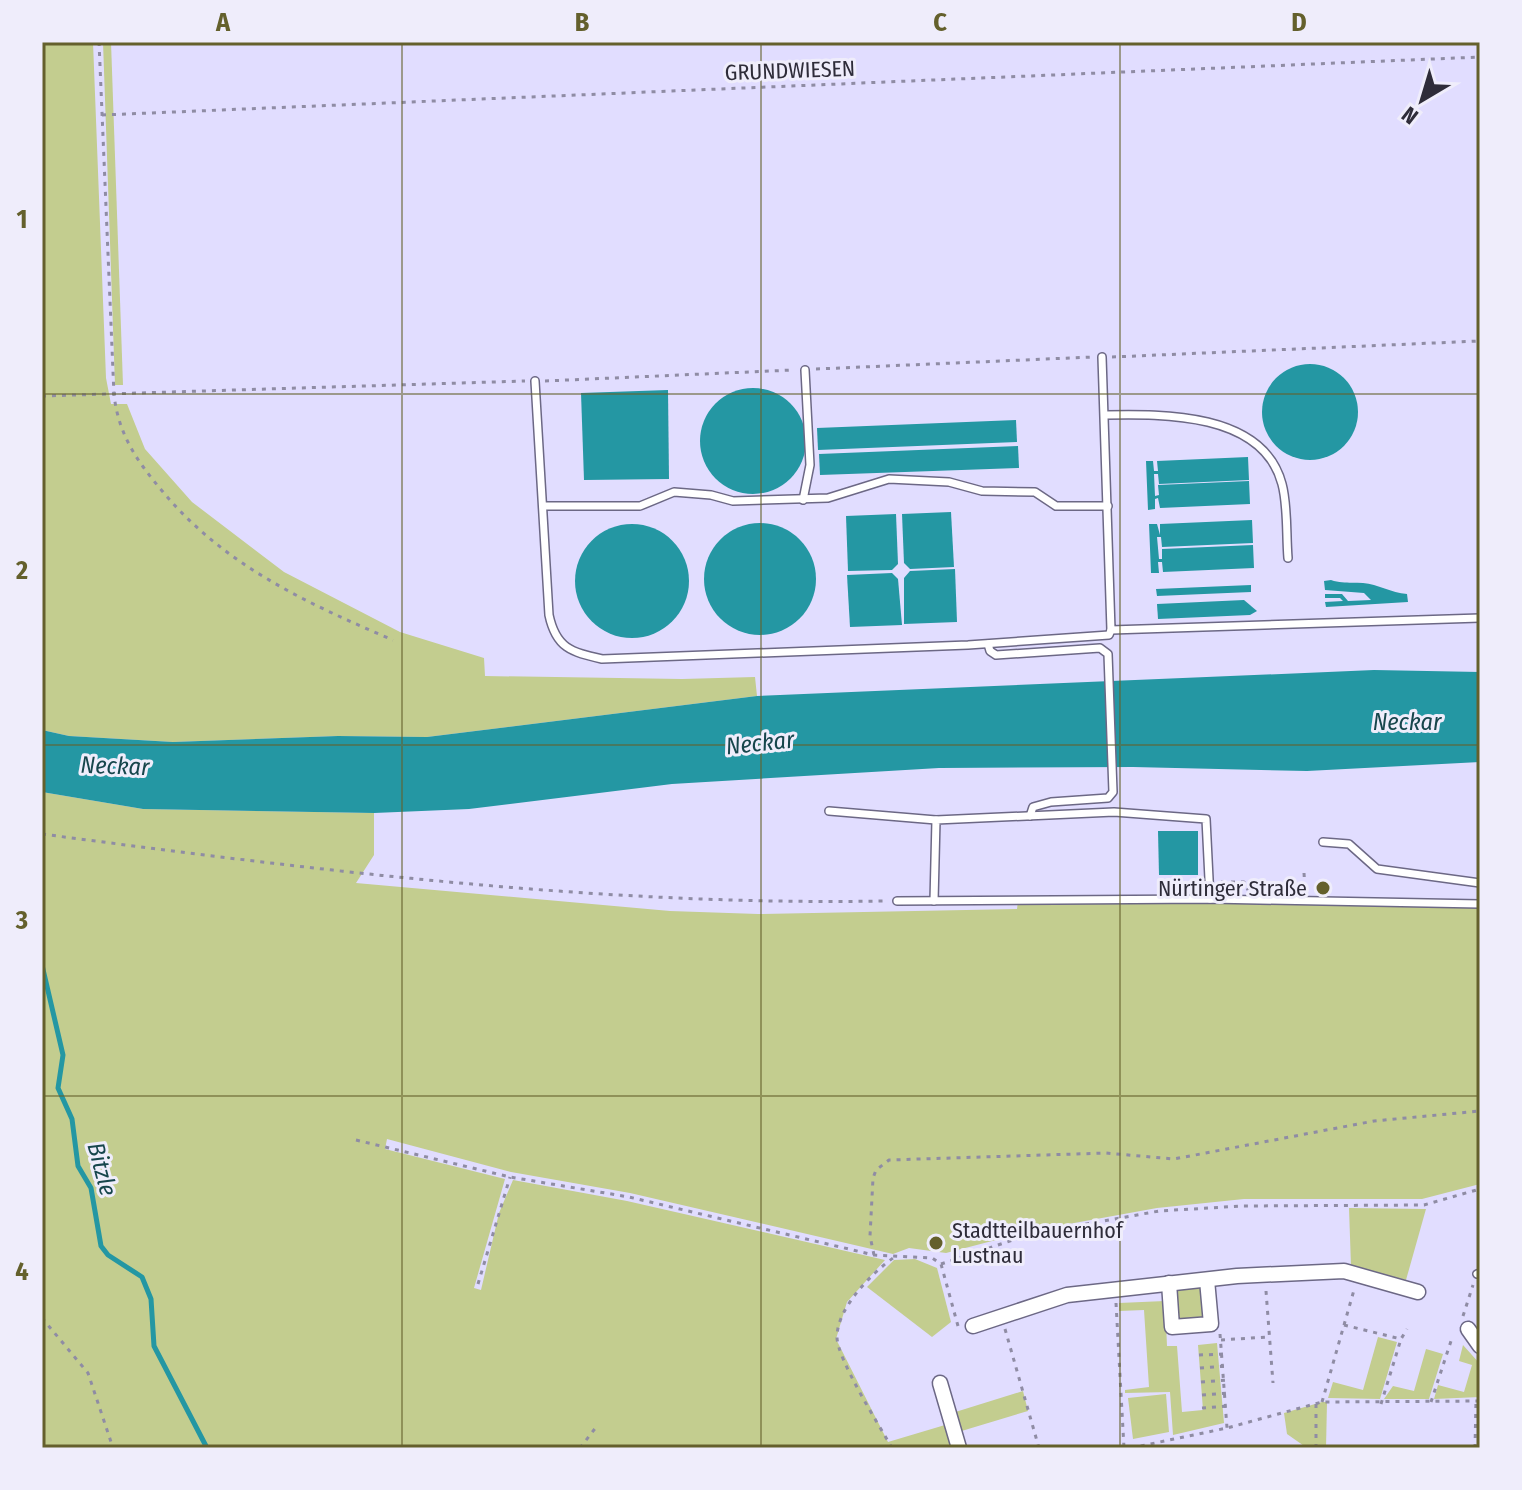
<svg xmlns="http://www.w3.org/2000/svg" width="1522" height="1490" viewBox="0 0 1522 1490" font-family="'Fira Sans Condensed',sans-serif">
<style>
.green{fill:#c3cd8f}
.water{fill:#2497a3}
.lines{fill:none;stroke-linecap:round;stroke-linejoin:round}
.stream{stroke:#2497a3;stroke-width:5}
.service-casing{stroke:#6c6885;stroke-width:10}
.minor-casing{stroke:#6c6885;stroke-width:17}
.path{stroke:#8f8ca4;stroke-width:3;stroke-dasharray:4 6;stroke-linecap:butt}
.service{stroke:#fff;stroke-width:7}
.minor{stroke:#fff;stroke-width:14}
.grid{fill:none;stroke:#64602c;stroke-width:2;stroke-opacity:0.55}
.poi-dot{fill:#64602c;stroke:#efedfb;stroke-width:3}
.labels{text-anchor:middle;stroke-width:6;stroke-linejoin:round;paint-order:stroke}
.street-label{font-size:22px;fill:#2e2c39;stroke:#efedfb}
.poi-label{font-size:22px;fill:#2e2c39;stroke:#efedfb;text-anchor:end}
.water-label{font-size:24px;font-style:italic;fill:#17464c;stroke:#efedfb}
.neatline{fill:none;stroke:#64602c;stroke-width:3}
.grid-label{font-size:26px;text-anchor:middle;font-weight:bold;fill:#64602c}
</style>
<rect width="100%" height="100%" fill="#e1ddff"/>
<g class="green">
<polygon points="42,42 93,42 106,378 111,404 127,404 145,449 192,502 284,572 400,632 484,658 485,676 682,679 755,677 757,696 427,737 338,736 173,742 69,736 42,730"/>
<polygon points="103,42 111,42 123,385 115,385"/>
<polygon points="42,792 143,809 374,813 374,855 356,883 670,911 758,914 1017,909 1018,901 1480,904 1480,1184 1422,1199 1244,1199 1157,1208 1030,1231 946,1253 909,1248 893,1254 630,1193 511,1172 387,1139 385,1149 505,1179 474,1288 481,1290 499,1213 513,1180 627,1201 885,1260 847,1302 836,1339 888,1442 945,1425 953,1448 42,1448"/>
<polygon points="1349,1208 1426,1209 1406,1280 1351,1266"/>
<polygon points="915,1259 937,1268 951,1322 932,1337 867,1287 894,1260"/>
<polygon points="1201,1287 1204,1317 1178,1319 1176,1289"/>
<polygon points="1165,1301 1167,1346 1177,1346 1182,1412 1203,1410 1198,1345 1217,1343 1224,1423 1173,1435 1170,1392 1125,1393 1125,1390 1149,1387 1144,1310 1119,1311 1119,1303"/>
<polygon points="1378,1337 1397,1342 1380,1399 1328,1398 1333,1382 1363,1390"/>
<polygon points="1463,1345 1480,1364 1480,1397 1434,1399 1438,1385 1464,1392 1472,1365 1459,1361"/>
<polygon points="1426,1349 1443,1354 1429,1399 1384,1399 1393,1386 1414,1391"/>
<polygon points="1023,1391 1028,1411 955,1433 949,1414"/>
<polygon points="1166,1394 1169,1432 1133,1439 1128,1398"/>
<polygon points="1322,1402 1327,1402 1326,1448 1307,1448 1287,1434 1284,1413"/>
</g>
<g class="water">
<circle cx="1310" cy="412" r="48"/>
<circle cx="753" cy="441" r="53"/>
<polygon points="668,390 669,479 584,480 581,393"/>
<polygon points="1016,420 1017,442 818,450 817,428"/>
<polygon points="1018,446 1019,468 820,475 819,454"/>
<polygon points="1248,457 1249,480 1159,484 1158,474 1154,474 1155,496 1159,495 1158,485 1249,481 1250,504 1160,508 1158,498 1155,499 1155,509 1148,510 1146,461 1153,461 1154,471 1158,471 1157,461"/>
<polygon points="951,512 954,567 910,569 904,563 902,514"/>
<polygon points="896,514 898,564 892,570 848,571 846,516"/>
<polygon points="1252,520 1253,543 1162,547 1161,537 1157,537 1159,559 1162,559 1162,549 1253,545 1254,568 1163,572 1162,562 1158,562 1159,573 1151,573 1149,524 1157,524 1160,535 1160,524"/>
<circle cx="760" cy="579" r="56"/>
<circle cx="632" cy="581" r="57"/>
<polygon points="955,569 957,622 904,624 904,578 910,571"/>
<polygon points="892,573 898,579 902,625 850,627 847,575"/>
<path d="M1331,580C1343,584 1351,582 1363,583C1378,584 1391,593 1407,594L1408,602L1326,607L1325,602L1343,601L1340,598H1325V594H1342L1348,601L1371,600L1364,593L1325,590L1324,581Z"/>
<polygon points="1251,585 1251,592 1157,596 1156,589"/>
<polygon points="1244,600 1257,611 1250,615 1158,619 1157,604"/>
<polygon points="1374,670 1480,672 1480,762 1307,771 1133,767 939,768 672,784 469,809 374,813 143,809 42,792 42,730 69,736 173,742 338,736 427,737 757,696"/>
<polygon points="1158,831 1198,831 1198,875 1159,875"/>
</g>
<g class="lines">
<polyline class="stream" points="42,965 63,1055 58,1088 72,1119 78,1166 91,1188 101,1246 108,1255 142,1277 151,1299 154,1346 207,1448"/>
<defs>
<g id="service">
<polyline points="1102,357 1111,630 1480,618"/>
<path d="M535,381L549,615C556,648 571,652 602,659L968,645L1109,635L1111,630"/>
<path d="M1105,415C1162,414 1263,412 1282,484C1288,506 1286,534 1288,558"/>
<polyline points="803,500 810,465 805,370"/>
<polyline points="543,506 640,506 674,492 711,495 733,501 828,498 889,479 949,482 982,491 1035,492 1056,506 1108,506"/>
<polyline points="988,644 990,651 996,655 1100,648 1108,654 1113,792 1108,798 1051,802 1033,807 1030,816"/>
<polyline points="829,811 936,820"/>
<polyline points="1323,842 1349,844 1377,869 1480,883"/>
<polyline points="897,901 1210,899 1480,904"/>
<polyline points="934,901 936,820 1114,812 1206,819 1210,899"/>
<polyline points="1477,1274 1480,1273"/>
</g>
<g id="minor">
<polyline points="1169,1283 1172,1327 1211,1324 1207,1280"/>
<polyline points="973,1326 1067,1295 1237,1276 1344,1271 1418,1292"/>
<polyline points="1468,1329 1480,1346"/>
<polyline points="940,1383 959,1448"/>
</g>
</defs>
<use href="#service" class="service-casing"/>
<use href="#minor" class="minor-casing"/>
<g class="path">
<path d="M99,42L114,395C119,436 137,461 163,492C224,565 306,603 393,640"/>
<polyline points="102,115 1480,57"/>
<polyline points="1112,357 1480,341"/>
<polyline points="816,369 1093,357"/>
<polyline points="545,381 793,370"/>
<polyline points="42,396 525,381"/>
<path d="M42,834C322,871 602,906 886,901"/>
<polyline points="1304,873 1305,889"/>
<polyline points="1221,882 1244,882 1248,890"/>
<polyline points="356,1140 510,1177 629,1197 874,1255 932,1258 941,1264 958,1326"/>
<polyline points="874,1255 870,1236 873,1178 876,1170 889,1160 1106,1153 1174,1159 1374,1121 1480,1111"/>
<polyline points="941,1264 1031,1234 1159,1211 1242,1206 1424,1205 1480,1189"/>
<polyline points="478,1284 510,1177"/>
<polyline points="1266,1291 1273,1383"/>
<polyline points="1116,1303 1124,1448"/>
<polyline points="1463,1316 1473,1285"/>
<polyline points="42,1318 88,1373 113,1448"/>
<polyline points="1344,1325 1401,1339 1407,1329"/>
<polyline points="1005,1329 1039,1448"/>
<polyline points="1220,1334 1227,1428"/>
<polyline points="1221,1340 1268,1337"/>
<polyline points="1199,1355 1226,1354"/>
<polyline points="1200,1368 1227,1366"/>
<polyline points="1201,1382 1228,1380"/>
<polyline points="1202,1395 1229,1393"/>
<polyline points="1322,1402 1354,1290"/>
<polyline points="1431,1402 1451,1341"/>
<polyline points="1316,1404 1316,1448"/>
<polyline points="1381,1404 1401,1339"/>
<polyline points="1202,1408 1230,1406"/>
<polyline points="580,1448 597,1426"/>
<path d="M892,1448C879,1425 837,1359 837,1337C837,1308 871,1274 893,1258"/>
<polyline points="1131,1448 1227,1428 1322,1402 1480,1401"/>
<polyline points="1475,1448 1476,1401"/>
</g>
<use href="#service" class="service"/>
<use href="#minor" class="minor"/>
</g>
<path class="grid" d="M402,42V1448M761,42V1448M1120,42V1448M42,394H1480M42,745H1480M42,1096H1480"/>
<g class="poi-dot">
<circle cx="1323" cy="888" r="8"/>
<circle cx="936" cy="1243" r="8"/>
</g>
<g class="labels">
<g class="street-label">
<text transform="translate(790 70) rotate(-2)" y="8">GRUNDWIESEN</text>
</g>
<g class="poi-label">
<text x="1307" y="896">Nürtinger Straße</text>
<text x="952" y="1238" text-anchor="start">Stadtteilbauernhof<tspan x="952" dy="25">Lustnau</tspan></text>
</g>
<g class="water-label">
<text x="1407" y="730">Neckar</text>
<text transform="translate(760 743) rotate(-6)" y="8">Neckar</text>
<text transform="translate(115 766) rotate(2)" y="8">Neckar</text>
<text transform="translate(102 1169) rotate(75)" y="8">Bitzle</text>
</g>
</g>
<rect width="1522" height="1490" fill="none" stroke="#efedfb" stroke-width="88"/>
<g transform="translate(1422 100) rotate(218)" stroke="#efedfb" stroke-width="6" paint-order="stroke">
<path d="M0-6L14 30L0 20L-14 30Z" fill="#2e2c39"/>
<text y="-12" font-size="22" font-weight="bold" text-anchor="middle" fill="#2e2c39">N</text>
</g>
<rect x="44" y="44" width="1434" height="1402" class="neatline"/>
<g class="grid-label">
<text x="223" y="31">A</text>
<text x="582" y="31">B</text>
<text x="940" y="31">C</text>
<text x="1299" y="31">D</text>
<text x="22" y="228">1</text>
<text x="22" y="579">2</text>
<text x="22" y="929">3</text>
<text x="22" y="1280">4</text>
</g>
</svg>
